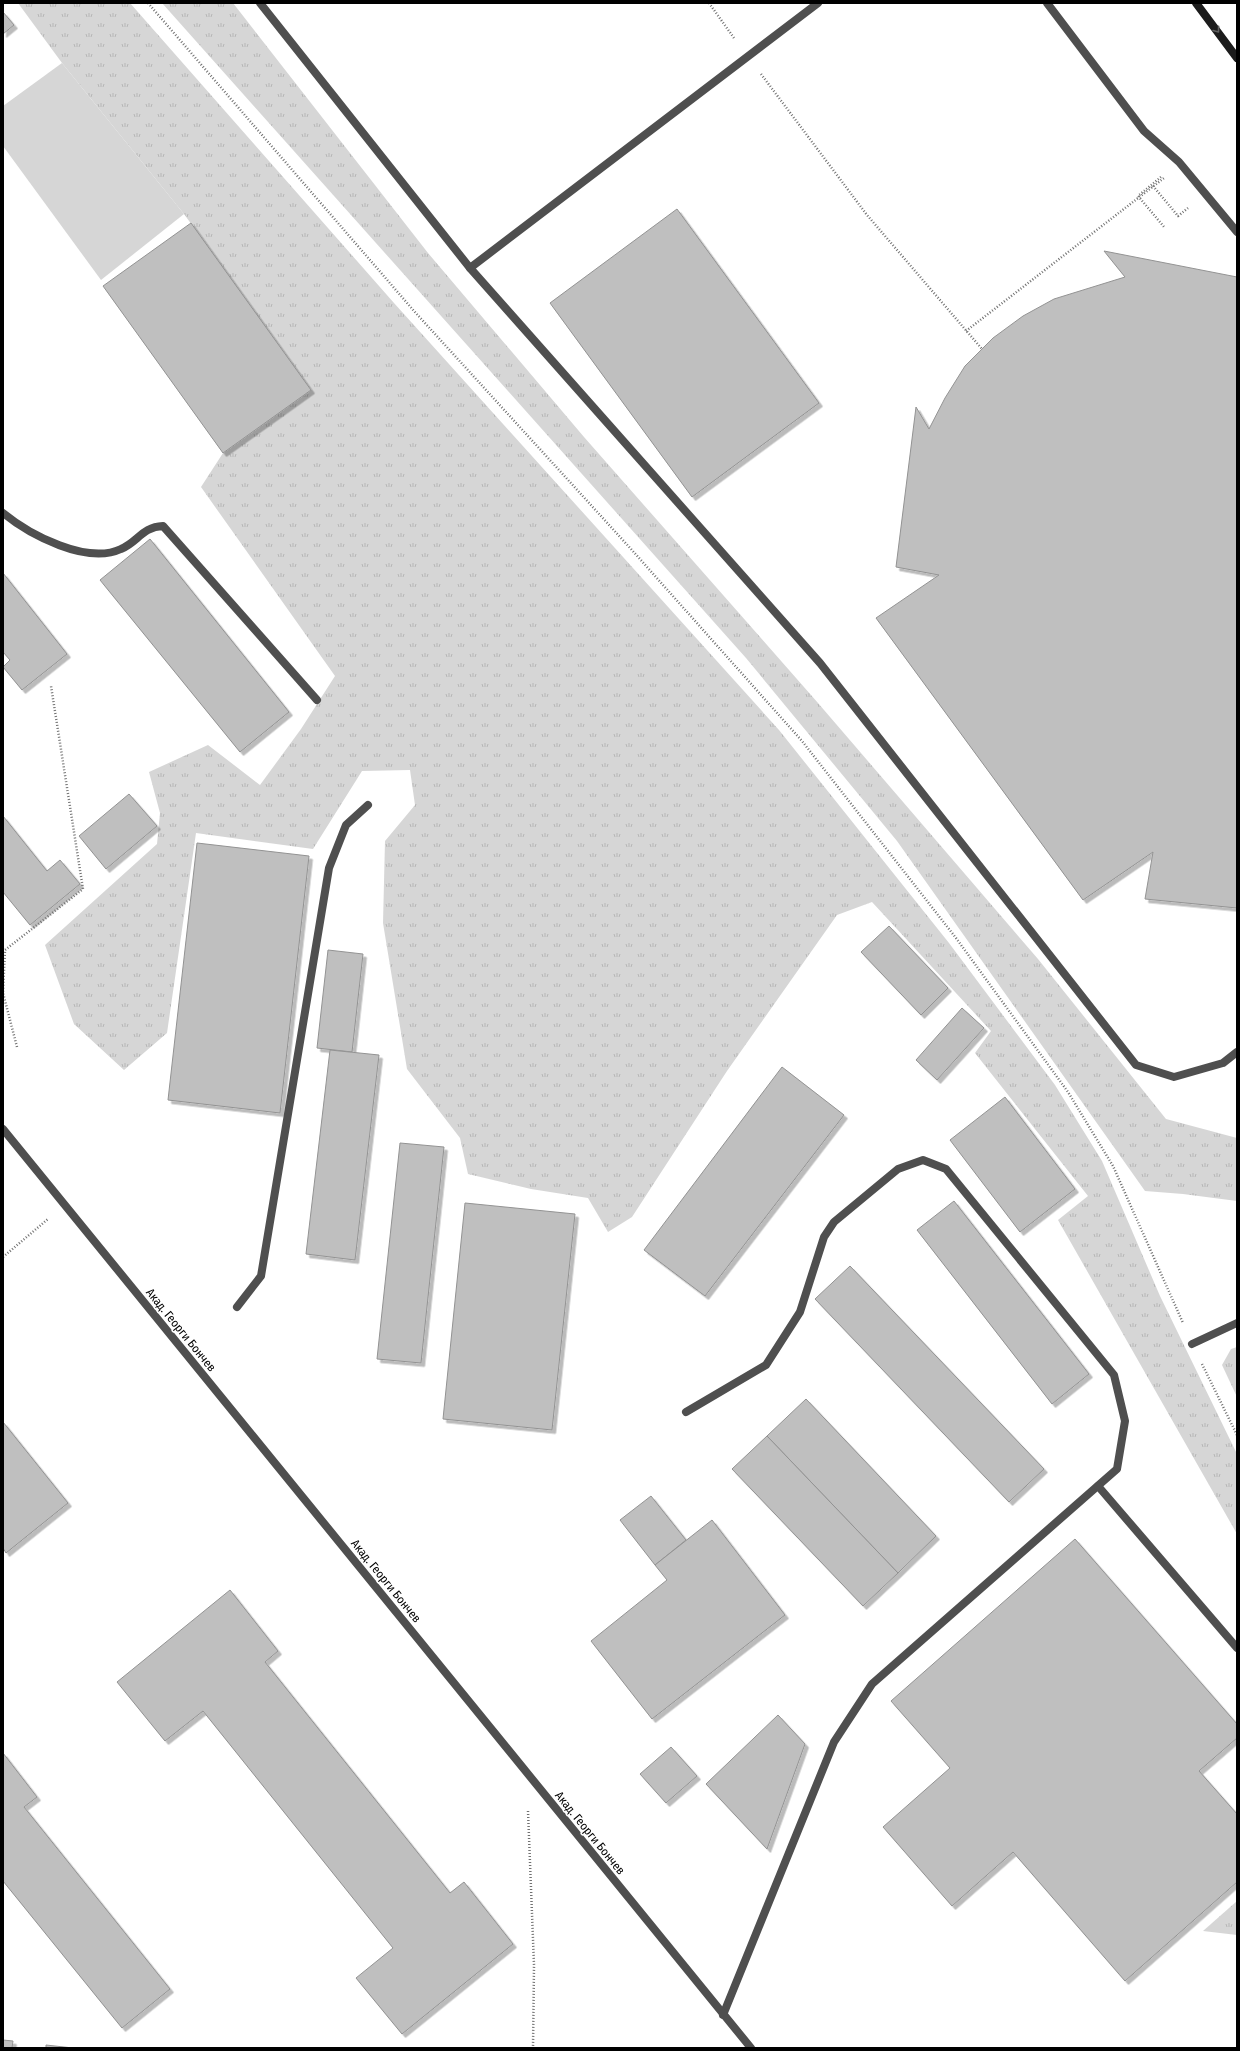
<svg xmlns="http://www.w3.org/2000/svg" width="1240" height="2051" viewBox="0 0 1240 2051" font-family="'Fira Sans Condensed',sans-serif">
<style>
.grass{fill:url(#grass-tufts)}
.garden{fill:#d6d6d6}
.building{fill:#bfbfbf;stroke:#939393;filter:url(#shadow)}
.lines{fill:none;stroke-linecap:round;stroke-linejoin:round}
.path{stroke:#717171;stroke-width:2.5;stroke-dasharray:1 2;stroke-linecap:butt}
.service{stroke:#4f4f4f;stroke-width:8}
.minor{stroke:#4f4f4f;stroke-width:8}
.secondary{stroke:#1c1c1c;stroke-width:8}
.oneway{stroke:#606060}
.labels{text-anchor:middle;stroke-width:3;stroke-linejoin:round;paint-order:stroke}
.street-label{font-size:12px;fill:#000;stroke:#fff}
</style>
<defs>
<pattern id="grass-tufts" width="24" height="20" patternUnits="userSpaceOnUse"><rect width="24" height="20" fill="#d6d6d6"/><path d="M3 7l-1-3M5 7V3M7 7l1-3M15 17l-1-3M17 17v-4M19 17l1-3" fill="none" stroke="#b6b6b6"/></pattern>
<filter id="shadow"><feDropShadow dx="3.5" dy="3.5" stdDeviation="0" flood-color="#0004"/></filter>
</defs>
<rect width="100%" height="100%" fill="#fff"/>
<g class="grass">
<polygon points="18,3 130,3 394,303 779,730 949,943 1055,1085 1102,1161 1160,1296 1237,1454 1237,1534 1058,1220 1088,1196 975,1053 991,1031 872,902 837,915 727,1071 632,1217 608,1232 588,1198 531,1189 468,1174 460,1138 407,1069 383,923 385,841 415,805 410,770 362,771 313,849 196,833 167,1033 124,1070 74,1024 45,945 157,844 160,813 149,772 208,745 260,785 301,729 335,676 201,487 223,453 311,390 184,214 62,63"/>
<polygon points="162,3 233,3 428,253 584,437 818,703 1038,959 1166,1119 1237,1138 1237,1201 1183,1194 1145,1191 897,841 746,658"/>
<polygon points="1237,1347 1237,1397 1222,1365 1231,1349"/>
<polygon points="1237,1901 1237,1935 1203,1931"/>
</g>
<polygon class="garden" points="62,63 184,214 101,280 3,146 3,106"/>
<g class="building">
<polygon points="3,12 14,25 3,34"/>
<polygon points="677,209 819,403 692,497 550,303"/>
<polygon points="191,223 311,390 223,453 103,286"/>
<polygon points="1104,251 1237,277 1237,908 1145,899 1153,852 1083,900 876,618 939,575 896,567 916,407 929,429 945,398 965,366 993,338 1023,316 1054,299 1125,277"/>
<polygon points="150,539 289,712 240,752 100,580"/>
<polygon points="3,573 67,654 22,690 3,667 10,660 3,652"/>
<polygon points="129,794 157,826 106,869 79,836"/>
<polygon points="3,816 47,871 60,860 80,884 30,925 3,892"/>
<polygon points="197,843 309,856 280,1113 168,1100"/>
<polygon points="889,926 948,988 921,1015 861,952"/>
<polygon points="328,950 363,954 352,1052 317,1048"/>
<polygon points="962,1008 984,1028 937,1080 916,1060"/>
<polygon points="330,1050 379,1055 355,1260 306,1254"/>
<polygon points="782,1067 844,1115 705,1296 644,1250"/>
<polygon points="1005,1097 1075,1189 1020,1232 950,1140"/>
<polygon points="400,1143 444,1147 421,1363 377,1359"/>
<polygon points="954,1201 1089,1374 1052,1404 917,1230"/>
<polygon points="465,1203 575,1214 552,1430 443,1419"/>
<polygon points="850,1266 1044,1469 1009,1502 815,1299"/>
<polygon points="806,1399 936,1536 898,1573 767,1436"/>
<polygon points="3,1422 68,1503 6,1553 3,1548"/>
<polygon points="767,1436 898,1573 863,1606 732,1469"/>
<polygon points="651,1496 686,1540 655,1565 620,1520"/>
<polygon points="712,1520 785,1615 652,1719 591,1641 667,1580 655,1565"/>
<polygon points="1075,1539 1237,1724 1237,1738 1199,1771 1237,1814 1237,1882 1125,1981 1013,1852 952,1906 883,1827 950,1768 891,1701"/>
<polygon points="230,1590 278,1651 265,1662 450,1893 464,1882 513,1944 402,2034 356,1978 393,1948 203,1711 165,1741 117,1682"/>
<polygon points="778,1715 805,1744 767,1849 706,1784"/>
<polygon points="671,1747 697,1776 666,1803 640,1774"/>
<polygon points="3,1753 37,1797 24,1807 170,1989 122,2028 3,1881"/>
<polygon points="3,2040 13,2041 12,2048 3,2048"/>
<polygon points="46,2045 73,2048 46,2048"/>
</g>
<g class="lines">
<g class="path">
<polyline points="148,3 414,311 631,549 802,741 956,938 1068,1092 1113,1166 1183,1323"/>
<polyline points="709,3 734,38"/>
<polyline points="761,74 867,215 982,349"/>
<polyline points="1161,177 1138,196 1165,228"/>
<polyline points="1153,186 1178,216 1188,208"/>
<polyline points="966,331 1164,178"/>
<polyline points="17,1047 3,993 5,950 83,889 51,686"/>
<polyline points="3,1257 48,1219"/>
<polyline points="1202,1364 1237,1435"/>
<polyline points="528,1811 534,1965 533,2048"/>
</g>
<g class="service">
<polyline points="260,3 470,268 820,663 1136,1065 1174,1077 1223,1063 1237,1052"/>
<polyline points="1047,3 1144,131 1179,162 1237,232"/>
<polyline points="470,268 818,3"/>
<path d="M3,513C30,535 87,565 121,549C138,542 142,527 163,526L317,700"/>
<polyline points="237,1307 261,1276 329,868 346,825 368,805"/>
<polyline points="1192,1344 1237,1323"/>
<polyline points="686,1412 766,1365 800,1312 824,1237 834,1222 898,1169 923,1160 946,1169 1114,1375 1125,1421 1117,1469 872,1684 834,1742 723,2015"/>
<polyline points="1098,1486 1237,1648"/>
</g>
<polyline class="minor" points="3,1129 751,2048"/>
<polyline class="secondary" points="1196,3 1237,58"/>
</g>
<defs><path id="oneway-chevron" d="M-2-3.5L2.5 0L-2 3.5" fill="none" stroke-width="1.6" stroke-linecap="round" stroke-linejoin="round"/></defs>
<use class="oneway" href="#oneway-chevron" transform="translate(1217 30) rotate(53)"/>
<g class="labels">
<g class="street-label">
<text transform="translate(181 1330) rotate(51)" y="4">Акад. Георги Бончев</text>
<text transform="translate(386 1581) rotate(51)" y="4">Акад. Георги Бончев</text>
<text transform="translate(590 1833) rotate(51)" y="4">Акад. Георги Бончев</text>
</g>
</g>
<rect width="1240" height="2051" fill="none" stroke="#000000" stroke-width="8"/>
</svg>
